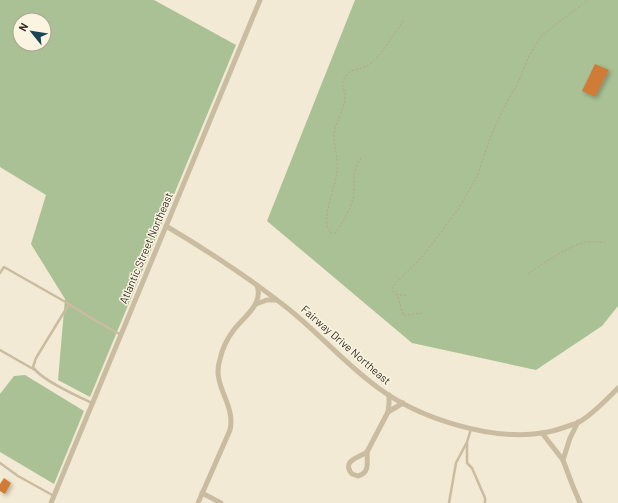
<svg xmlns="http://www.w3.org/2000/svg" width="618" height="503" viewBox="0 0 618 503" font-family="Barlow,sans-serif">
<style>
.green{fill:#a9c195;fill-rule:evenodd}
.building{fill:#ce7b37;filter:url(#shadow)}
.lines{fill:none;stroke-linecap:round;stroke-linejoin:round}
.path{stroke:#b6a68b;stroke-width:1;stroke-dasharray:2 2;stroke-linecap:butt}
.lane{stroke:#cabca1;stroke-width:2.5}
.street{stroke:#cabca1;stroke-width:5}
.labels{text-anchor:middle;stroke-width:3;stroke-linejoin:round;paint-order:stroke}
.street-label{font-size:11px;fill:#342c24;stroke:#faf4e1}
</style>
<defs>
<filter id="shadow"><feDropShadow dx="2" dy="2" stdDeviation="2" flood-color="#0004"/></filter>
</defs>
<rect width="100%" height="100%" fill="#f2ead5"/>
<g class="green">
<path d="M0,0H154L236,45L90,397L58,380L65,299L31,244L46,195L0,167ZM20,20H44V44H20Z"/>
<polygon points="355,0 618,0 618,306 602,326 536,370 412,343 267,221"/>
<polygon points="25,375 84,411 54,484 0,452 0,394 14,376"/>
</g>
<g class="building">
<polygon points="595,64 609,70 595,97 582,91"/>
<polygon points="4,478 11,483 5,494 0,491 0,484"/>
</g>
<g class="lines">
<g class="path">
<path d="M361,158C350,175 356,180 353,198C350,210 343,222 336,232L334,233H330C320,218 336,188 337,171C338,159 335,149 334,137C334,122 345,111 345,96C346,93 344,91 343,88C341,82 345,76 349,72C355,69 362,69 367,66C379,59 396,32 404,19"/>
<path d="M528,274C542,264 570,245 586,242C593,241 599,243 605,242"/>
<polyline points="396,294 408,296"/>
<polyline points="422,313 408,315 403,315 398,297 392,290 392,287 423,256 459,208 478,174 490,138 502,111 519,81 529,56 542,35 588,0"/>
</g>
<g class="lane">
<polyline points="0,273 4,267 69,304"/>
<polyline points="0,350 35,370"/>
<path d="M92,403C77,396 41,380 33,367L36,358L69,304L86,315L121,335"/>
<polyline points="467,443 467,463 472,468 485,498 485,503"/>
<polyline points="0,463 18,476 54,496"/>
<polyline points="449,503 456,463 467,442 471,429"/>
</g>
<g class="street">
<path d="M166,226C208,251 248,277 286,307C318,332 344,363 377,387C418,418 490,441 542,433C553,432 566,427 577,423C590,417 608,398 618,388"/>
<polyline points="256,304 267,300 276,300"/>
<polyline points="388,412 403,403"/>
<polyline points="542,433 563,460 572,484 580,503"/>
<path d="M367,452C367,462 370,473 358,476L352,474C341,461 358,458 367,452Z"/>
<polyline points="367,452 388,412 389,404 389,395"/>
<polyline points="563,460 570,438 578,422"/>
<polyline points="202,493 221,503"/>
<polyline points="51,503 260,0"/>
<path d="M198,503L230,430C236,403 211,386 220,359C222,350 227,339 233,331C243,317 264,305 257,285"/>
</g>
</g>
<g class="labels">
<g class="street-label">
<text transform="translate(146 248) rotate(-67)" y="4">Atlantic Street Northeast</text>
<text transform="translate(346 345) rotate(41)" y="4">Fairway Drive Northeast</text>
</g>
</g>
<g transform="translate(32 32) rotate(300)"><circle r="19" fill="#faf4e1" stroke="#aba495"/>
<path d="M0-3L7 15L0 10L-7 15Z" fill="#184657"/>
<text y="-6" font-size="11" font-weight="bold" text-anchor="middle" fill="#342c24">N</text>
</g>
</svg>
